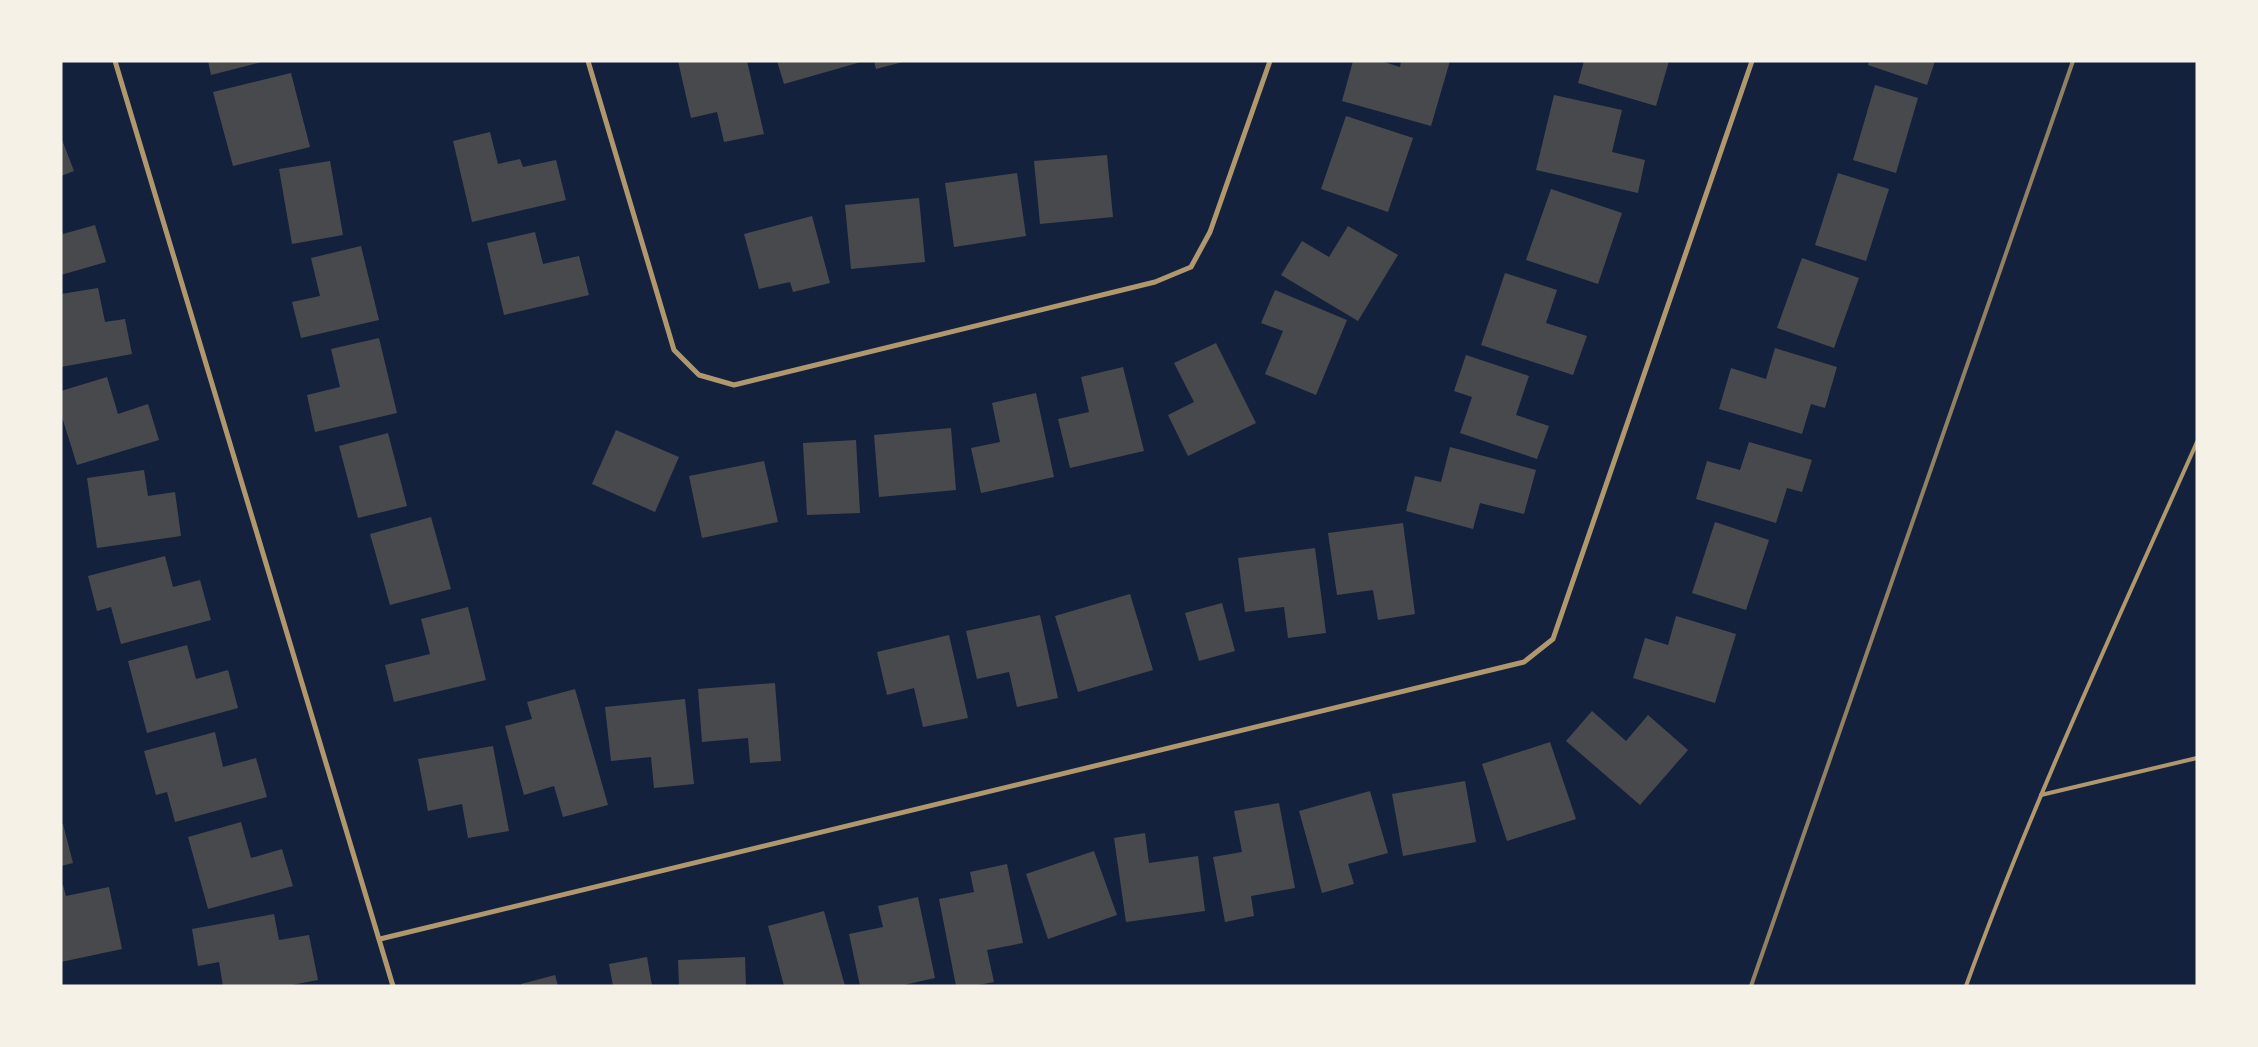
<svg xmlns="http://www.w3.org/2000/svg" width="2258" height="1047" viewBox="0 0 2258 1047" font-family="Roboto,sans-serif">
<style>
.building{fill:#48494c}
.lines{fill:none;stroke-linecap:round;stroke-linejoin:round}
.service{stroke:#b1986c;stroke-width:4}
.minor{stroke:#b1986c;stroke-width:5}
.rail{stroke:#918062;stroke-width:4}
</style>
<rect width="100%" height="100%" fill="#14213d"/>
<g class="building">
<polygon points="208,61 262,61 262,62 211,75"/>
<polygon points="678,61 747,61 764,134 724,142 717,112 691,118"/>
<polygon points="777,61 861,61 861,62 784,84"/>
<polygon points="874,61 903,61 903,62 876,69"/>
<polygon points="1353,61 1381,61 1400,67 1401,61 1450,61 1431,126 1342,101"/>
<polygon points="1584,61 1669,61 1656,106 1578,83"/>
<polygon points="1869,61 1935,61 1927,85 1868,65"/>
<polygon points="291,73 310,147 233,166 213,92"/>
<polygon points="1875,85 1918,98 1896,173 1853,160"/>
<polygon points="1554,95 1622,110 1612,152 1645,160 1638,193 1536,170"/>
<polygon points="1346,116 1413,138 1388,212 1321,189"/>
<polygon points="490,132 498,164 520,159 523,167 556,160 566,200 472,222 453,141"/>
<polygon points="61,137 74,171 61,176"/>
<polygon points="1107,155 1113,217 1040,224 1034,161"/>
<polygon points="330,161 343,235 292,244 279,169"/>
<polygon points="1017,173 1026,236 954,247 945,183"/>
<polygon points="1838,173 1889,189 1866,261 1815,245"/>
<polygon points="1551,189 1622,213 1598,284 1526,260"/>
<polygon points="919,198 925,262 851,269 845,205"/>
<polygon points="812,216 830,283 793,292 790,282 759,289 744,234"/>
<polygon points="95,225 106,262 61,275 61,228 63,234"/>
<polygon points="1348,226 1398,255 1358,321 1281,275 1302,241 1329,257"/>
<polygon points="535,232 543,264 579,256 589,295 504,315 487,243"/>
<polygon points="361,246 379,320 301,338 292,302 320,296 311,258"/>
<polygon points="1802,258 1859,278 1834,348 1777,328"/>
<polygon points="1505,273 1557,290 1546,323 1587,336 1573,375 1481,345"/>
<polygon points="98,288 105,322 125,319 132,354 61,367 61,294"/>
<polygon points="1275,290 1347,320 1316,395 1265,374 1283,331 1261,323"/>
<polygon points="379,338 397,413 315,432 307,395 340,387 331,349"/>
<polygon points="1216,343 1256,423 1188,456 1168,415 1194,402 1174,363"/>
<polygon points="1775,348 1837,367 1825,408 1811,404 1802,434 1719,409 1731,368 1766,379"/>
<polygon points="1466,355 1529,376 1516,415 1549,426 1537,459 1460,433 1472,397 1454,391"/>
<polygon points="1123,367 1144,451 1070,468 1058,419 1089,412 1081,377"/>
<polygon points="107,377 118,414 148,404 159,440 77,465 61,414 61,391"/>
<polygon points="1036,393 1054,477 981,493 971,448 1000,442 992,403"/>
<polygon points="951,428 956,490 879,497 874,435"/>
<polygon points="616,430 679,457 655,512 592,484"/>
<polygon points="388,433 407,506 358,518 339,446"/>
<polygon points="856,440 860,513 807,515 803,443"/>
<polygon points="1749,442 1812,460 1802,492 1787,488 1776,523 1696,499 1707,461 1740,470"/>
<polygon points="1450,447 1536,470 1524,514 1480,503 1473,529 1406,511 1415,476 1441,482"/>
<polygon points="764,461 778,522 702,538 689,476"/>
<polygon points="144,470 148,496 175,492 181,536 97,548 87,478"/>
<polygon points="431,517 451,589 390,605 370,534"/>
<polygon points="1715,522 1769,540 1746,610 1692,593"/>
<polygon points="1403,523 1415,614 1378,620 1373,590 1337,595 1328,533"/>
<polygon points="1315,548 1326,633 1288,638 1284,607 1245,612 1238,558"/>
<polygon points="165,556 173,587 200,580 211,620 121,644 111,607 97,611 88,576"/>
<polygon points="1130,594 1153,670 1078,692 1055,616"/>
<polygon points="1222,603 1235,651 1199,661 1185,613"/>
<polygon points="468,607 486,680 394,702 385,665 430,654 421,619"/>
<polygon points="1040,615 1058,698 1017,707 1009,672 977,679 966,631"/>
<polygon points="1676,616 1736,634 1715,703 1633,678 1645,638 1668,645"/>
<polygon points="949,635 968,718 923,727 914,688 887,695 877,652"/>
<polygon points="187,645 196,679 228,670 238,708 147,733 128,661"/>
<polygon points="775,683 781,761 750,763 748,738 702,742 698,689"/>
<polygon points="575,689 608,805 563,817 554,786 524,795 505,726 532,719 527,702"/>
<polygon points="685,699 694,784 654,788 651,757 611,761 605,707"/>
<polygon points="1592,711 1626,741 1648,715 1688,750 1640,805 1566,741"/>
<polygon points="215,732 223,767 256,758 267,797 175,822 167,792 156,795 144,751"/>
<polygon points="1550,742 1576,819 1507,841 1482,764"/>
<polygon points="493,746 509,831 468,838 462,804 428,811 418,759"/>
<polygon points="1465,781 1476,842 1403,856 1392,794"/>
<polygon points="1370,791 1388,853 1348,864 1354,884 1322,893 1299,811"/>
<polygon points="1279,803 1295,888 1251,896 1254,916 1225,922 1213,857 1242,852 1234,811"/>
<polygon points="241,822 251,858 282,849 293,886 208,909 188,837"/>
<polygon points="63,824 73,863 61,866 61,825"/>
<polygon points="1145,833 1149,863 1198,856 1205,911 1126,922 1114,838"/>
<polygon points="1094,851 1117,915 1048,939 1026,874"/>
<polygon points="1007,864 1023,943 987,950 994,982 973,986 956,986 939,899 974,892 970,872"/>
<polygon points="61,885 63,885 66,896 109,887 122,949 61,962"/>
<polygon points="918,897 935,978 899,986 860,986 849,934 883,927 878,906"/>
<polygon points="824,911 845,986 784,986 768,926"/>
<polygon points="274,914 279,940 309,935 318,980 286,986 223,986 219,962 198,966 192,929"/>
<polygon points="647,957 652,986 613,986 609,964"/>
<polygon points="745,957 746,986 679,986 678,960"/>
<polygon points="555,975 558,986 521,986 521,984"/>
</g>
<g class="lines">
<g class="service">
<polyline points="2041,795 2197,758"/>
<path d="M1966,986C2033,801 2117,622 2197,442"/>
</g>
<g class="minor">
<polyline points="115,61 393,986"/>
<polyline points="588,61 674,350 699,375 734,385 1155,282 1191,267 1210,232 1270,61"/>
<polyline points="380,939 1524,662 1553,639 1752,61"/>
</g>
<polyline class="rail" points="1751,986 2073,61"/>
</g>
<rect width="2258" height="1047" fill="none" stroke="#f6f1e7" stroke-width="125"/>
</svg>
